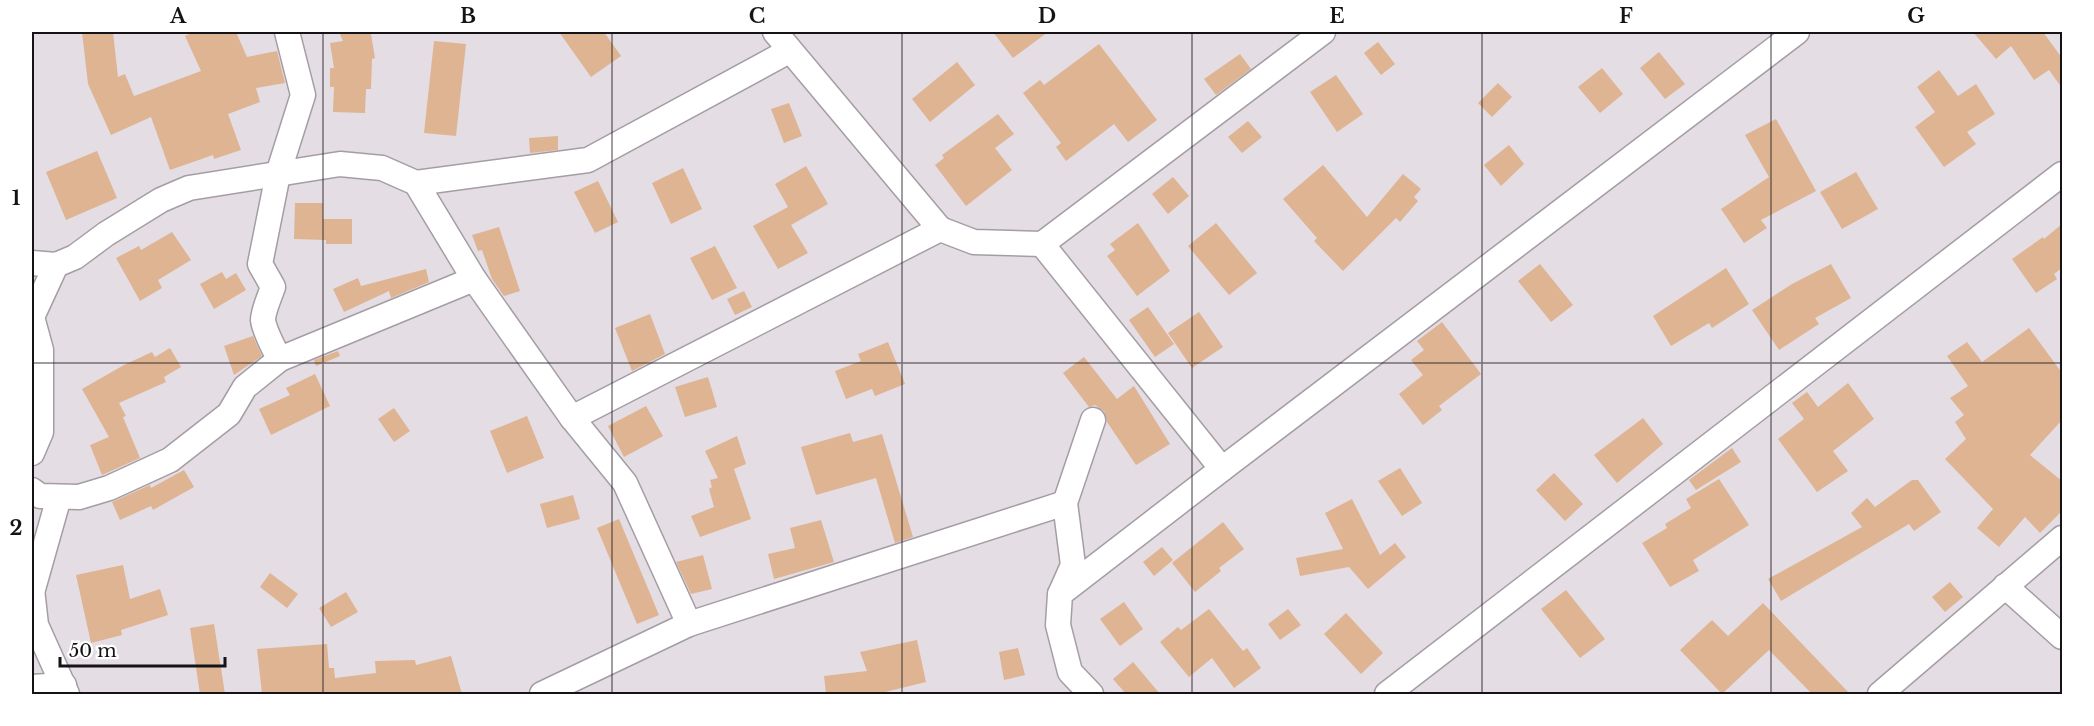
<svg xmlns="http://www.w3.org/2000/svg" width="2094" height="726" viewBox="0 0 2094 726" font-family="'Libre Baskerville',serif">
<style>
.building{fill:#deb493}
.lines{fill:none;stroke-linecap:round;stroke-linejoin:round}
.street-casing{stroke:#a49ea4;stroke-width:27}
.street{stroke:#fff;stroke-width:24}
.grid{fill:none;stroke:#151315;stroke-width:1.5;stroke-opacity:0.55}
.neatline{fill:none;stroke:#151315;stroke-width:2}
.grid-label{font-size:20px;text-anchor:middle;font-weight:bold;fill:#151315}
</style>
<rect width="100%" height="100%" fill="#e4dde4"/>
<g class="building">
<polygon points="82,32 113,32 118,77 125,74 134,96 201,71 185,36 194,32 236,32 247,57 277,51 285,83 256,88 260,102 228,114 241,150 214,159 213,155 170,170 151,117 111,135 88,84"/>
<polygon points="339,32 371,34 375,58 372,59 371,89 366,89 365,113 333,112 334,87 330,87 330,68 334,68 330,43 343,41"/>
<polygon points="559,32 604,32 621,56 591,77"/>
<polygon points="993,32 1048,32 1013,58"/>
<polygon points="1973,32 2043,32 2062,58 2062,88 2049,70 2034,80 2011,46 1996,59"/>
<polygon points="434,41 466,44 456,136 424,133"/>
<polygon points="1378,42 1395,64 1381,75 1364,53"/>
<polygon points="1099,44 1157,120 1128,142 1114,124 1066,161 1056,147 1061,143 1023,93 1040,80 1044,85"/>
<polygon points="1659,52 1685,84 1665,99 1640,68"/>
<polygon points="1240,54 1251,69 1216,95 1204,79"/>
<polygon points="957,62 975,85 930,122 912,99"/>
<polygon points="1602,68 1623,94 1600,113 1578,87"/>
<polygon points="1939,70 1958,96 1976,84 1995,114 1967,132 1976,144 1944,167 1915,127 1935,112 1917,87"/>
<polygon points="1336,75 1363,114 1337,132 1310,92"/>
<polygon points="1498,83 1512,97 1492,117 1478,103"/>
<polygon points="789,103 802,136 784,143 771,109"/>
<polygon points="998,114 1014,134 995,148 1012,170 966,206 935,165 944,158 942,155"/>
<polygon points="1776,119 1816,191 1761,220 1767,228 1744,243 1721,209 1769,177 1745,135"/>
<polygon points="1248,121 1262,137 1242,153 1228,137"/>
<polygon points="558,136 558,150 530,153 529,138"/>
<polygon points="1509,145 1524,164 1501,186 1484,165"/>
<polygon points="97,151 117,198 66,220 46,172"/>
<polygon points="1323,165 1367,217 1403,174 1421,189 1414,197 1418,201 1400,222 1396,218 1343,271 1314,241 1317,238 1283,199"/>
<polygon points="806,166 828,204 791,225 808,253 778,269 753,226 788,207 775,184"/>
<polygon points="683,168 702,209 671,224 652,183"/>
<polygon points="1856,172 1878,209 1842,229 1820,192"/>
<polygon points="1173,177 1189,196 1168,214 1152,194"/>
<polygon points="598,181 618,222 595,233 574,192"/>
<polygon points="295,203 323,203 323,219 352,219 352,244 326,244 326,240 294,239"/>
<polygon points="1138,223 1170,271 1137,296 1107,256 1115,250 1110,244"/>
<polygon points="1216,223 1257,273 1229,295 1188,246"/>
<polygon points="2062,224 2062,268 2054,274 2057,279 2036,293 2012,259 2043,237 2044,239"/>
<polygon points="499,227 520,291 504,296 492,279 482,250 478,251 472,235"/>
<polygon points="172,232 191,260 158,280 162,288 140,301 116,258 139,246 141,250"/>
<polygon points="715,246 737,288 712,300 690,258"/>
<polygon points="1540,264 1573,305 1551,322 1518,281"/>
<polygon points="1831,264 1851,298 1815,318 1819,324 1779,350 1752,310 1792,284"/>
<polygon points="1726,268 1749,304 1712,328 1709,323 1671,346 1653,316"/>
<polygon points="426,269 429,282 391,298 389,291 344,312 333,289 358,278 361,286"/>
<polygon points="222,272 226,279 236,273 246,290 214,309 200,284"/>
<polygon points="744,291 752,307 735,315 727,299"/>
<polygon points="1148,307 1174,344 1155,357 1129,320"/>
<polygon points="1199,312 1223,347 1192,368 1168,333"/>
<polygon points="650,314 665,354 632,371 615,328"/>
<polygon points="1442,322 1481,374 1439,406 1442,410 1423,425 1399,394 1423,375 1411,360 1424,350 1417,341"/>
<polygon points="2029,328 2062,373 2062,420 2030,455 2062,481 2062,511 2040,533 2025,517 1999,547 1977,528 1993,509 1945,459 1966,439 1955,422 1964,415 1950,398 1968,386 1947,356 1967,342 1982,362"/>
<polygon points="253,336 262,356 234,375 224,346"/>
<polygon points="888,342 905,384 875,396 872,389 846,399 835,371 861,361 858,354"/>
<polygon points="170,348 181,367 164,377 166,382 119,403 126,416 123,417 140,458 102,475 90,445 109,437 82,389 124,365 152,352 155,357"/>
<polygon points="338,351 340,356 316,366 314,360"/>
<polygon points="1084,357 1117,399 1134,386 1170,444 1136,465 1107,422 1104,411 1095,405 1089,407 1063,373"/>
<polygon points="315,374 330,406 271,435 259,409 290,395 286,388"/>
<polygon points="708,377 717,407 685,417 675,387"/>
<polygon points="1848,383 1874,419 1833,451 1848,471 1817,492 1778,439 1804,419 1792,403 1807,392 1818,407"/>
<polygon points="646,406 663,436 624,457 608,426"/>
<polygon points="394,408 410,431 394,442 378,419"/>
<polygon points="527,416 544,458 507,473 490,431"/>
<polygon points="1643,418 1663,444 1617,483 1594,455"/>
<polygon points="850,433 853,442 882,434 913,537 895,543 876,478 816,495 801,447"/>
<polygon points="737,436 746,464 734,469 751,519 700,537 691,516 714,507 709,489 712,487 710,480 718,478 705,451"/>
<polygon points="1732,448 1741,462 1696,490 1689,480"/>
<polygon points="1400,468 1422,503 1402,516 1378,481"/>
<polygon points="184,470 194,487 153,510 151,506 120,520 112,502 150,485 151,488"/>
<polygon points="1554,473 1583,504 1565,521 1536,490"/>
<polygon points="1719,479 1749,525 1693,560 1699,571 1670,587 1642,543 1667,528 1665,524 1691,508 1686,499"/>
<polygon points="1912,480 1918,480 1941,512 1914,531 1909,524 1781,601 1768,579 1862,527 1851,513 1867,498 1875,507"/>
<polygon points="573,495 580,519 547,528 540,504"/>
<polygon points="1352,499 1380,555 1395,543 1406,557 1368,589 1349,567 1300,576 1296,558 1343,549 1325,513"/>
<polygon points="619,519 659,615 637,624 597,528"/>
<polygon points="821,520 834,562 774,579 768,554 795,548 790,528"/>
<polygon points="1223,522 1244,549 1219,568 1221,571 1195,592 1172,563"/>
<polygon points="1162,547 1173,560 1154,576 1143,562"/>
<polygon points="703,555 712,589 691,594 676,562"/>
<polygon points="123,565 130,599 160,589 168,615 121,630 122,635 91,643 76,575"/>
<polygon points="270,573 298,594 287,608 260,587"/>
<polygon points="1950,582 1963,597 1945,612 1932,597"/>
<polygon points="1566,590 1605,639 1580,658 1541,609"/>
<polygon points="346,592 358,612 331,627 319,608"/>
<polygon points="1124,602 1143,629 1120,646 1100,619"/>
<polygon points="1763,603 1850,694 1812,694 1769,650 1722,694 1680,650 1712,620 1728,636"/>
<polygon points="1209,609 1243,651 1247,648 1261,668 1234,688 1212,658 1189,677 1160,642 1178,627 1181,630"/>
<polygon points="1288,609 1301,625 1280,640 1268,624"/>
<polygon points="1346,613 1383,653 1361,674 1324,634"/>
<polygon points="214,624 225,694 200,694 190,628"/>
<polygon points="917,640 926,682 877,694 826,694 824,676 867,671 860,652"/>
<polygon points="327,644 329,668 334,668 335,678 376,673 375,661 415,660 416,665 451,656 462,694 262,694 257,649"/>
<polygon points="1018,648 1025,675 1004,680 999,652"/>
<polygon points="1133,662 1160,694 1126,694 1113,679"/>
</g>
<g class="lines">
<defs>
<g id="street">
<polyline points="775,32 940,229"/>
<polyline points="416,183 588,160 789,51"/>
<polyline points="1042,244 1222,469 1797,32"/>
<polyline points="32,263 56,265 75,257 106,234 161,200 189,188 340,164 382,168 416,183 474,279 572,418 625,483 689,624"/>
<path d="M280,359C275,352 264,329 263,320C263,311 270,296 273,287L260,264L278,174L303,95L287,32"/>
<polyline points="572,418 940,229 974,242 1042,244 1323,32"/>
<polyline points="32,453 41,432 41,350 32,317 56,265"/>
<polyline points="32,490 40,496 79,497 109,488 170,460 229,414 245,387 280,359 474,279"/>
<polyline points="2005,586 2062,637"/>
<polyline points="32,589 36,625 67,694"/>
<polyline points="33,589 59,497"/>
<polyline points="1061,592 1073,565 1065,503 1093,420"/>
<polyline points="32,687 64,685"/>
<polyline points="542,694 689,624 1065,503"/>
<polyline points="1091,694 1070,672 1058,625 1060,594 1222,469"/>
<polyline points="1387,694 2062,174"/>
<polyline points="1880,694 2062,538"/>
</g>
</defs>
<use href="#street" class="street-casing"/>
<use href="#street" class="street"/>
</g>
<path class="grid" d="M323,32V694M612,32V694M902,32V694M1192,32V694M1482,32V694M1771,32V694M32,363H2062"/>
<rect width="2094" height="726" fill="none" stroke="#ffffff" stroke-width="66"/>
<path d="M60 657v9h165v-9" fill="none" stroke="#151315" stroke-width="3"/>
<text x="69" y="657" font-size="18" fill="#151315" stroke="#ffffff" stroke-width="4.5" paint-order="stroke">50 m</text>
<rect x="33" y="33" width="2028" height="660" class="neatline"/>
<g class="grid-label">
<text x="178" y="23">A</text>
<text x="468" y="23">B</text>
<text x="757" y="23">C</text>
<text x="1047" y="23">D</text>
<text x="1337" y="23">E</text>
<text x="1626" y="23">F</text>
<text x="1916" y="23">G</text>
<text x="16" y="205">1</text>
<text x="16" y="535">2</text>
</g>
</svg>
